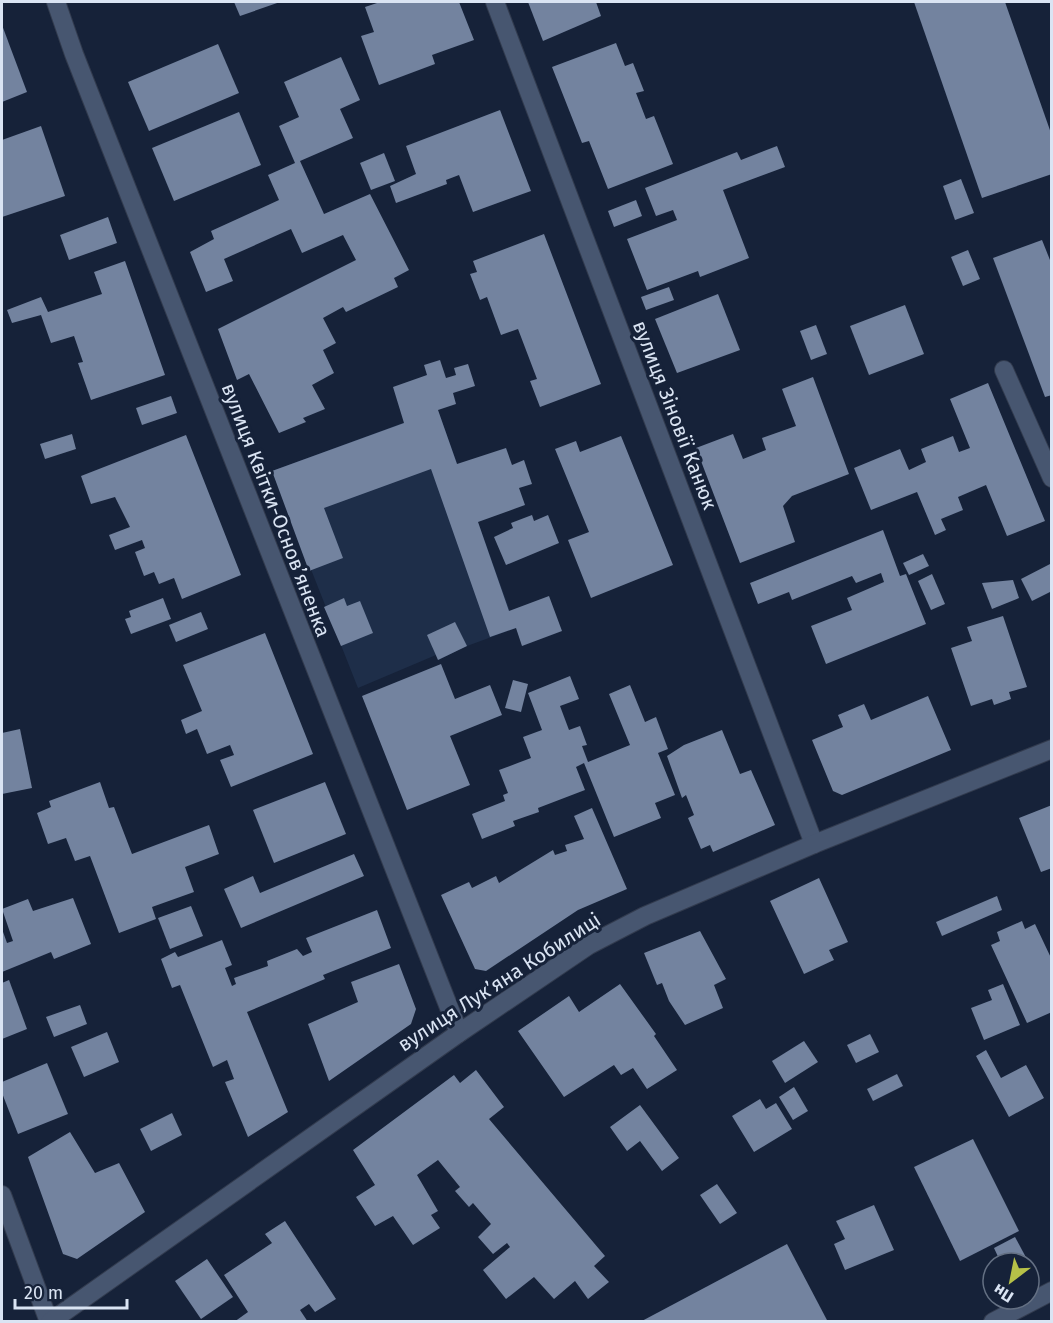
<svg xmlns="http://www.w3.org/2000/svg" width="1053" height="1323" viewBox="0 0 1053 1323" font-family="'Fira Sans',sans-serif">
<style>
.built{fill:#1e2e49}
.building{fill:#73839f}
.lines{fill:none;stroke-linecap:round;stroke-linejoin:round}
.street-casing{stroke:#323b4e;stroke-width:20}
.secondary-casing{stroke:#323b4e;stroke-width:20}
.street{stroke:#475670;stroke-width:18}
.secondary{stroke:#475670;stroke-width:18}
.labels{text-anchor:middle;stroke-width:6;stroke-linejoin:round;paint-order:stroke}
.street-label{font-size:20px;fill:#dae4f3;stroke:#162239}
</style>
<rect width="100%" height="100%" fill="#162239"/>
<polygon class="built" points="438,410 516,628 467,646 438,660 436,655 358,688 272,471"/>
<g class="building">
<polygon points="234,2 280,2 240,16"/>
<polygon points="380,2 459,2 474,40 432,55 435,64 379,85 361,36 374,32 365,7"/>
<polygon points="528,2 596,2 601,16 543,41"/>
<polygon points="914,2 1005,2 1052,136 1052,174 982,198"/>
<polygon points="2,25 27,92 2,102"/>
<polygon points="616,43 625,66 633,63 644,91 636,93 646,119 654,116 673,164 608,189 589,141 582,143 552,67"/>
<polygon points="218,44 239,93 149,131 128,82"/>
<polygon points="341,57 360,100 340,109 353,138 300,161 324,214 370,194 409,270 394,278 398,287 346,312 343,307 323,318 336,343 323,350 334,373 312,385 325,409 303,418 306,422 279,433 249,374 237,380 218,329 356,260 343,235 302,253 291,229 224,259 233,281 206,292 190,252 214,239 211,231 279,200 268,175 295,163 279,126 299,117 284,82"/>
<polygon points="500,110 531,191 473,212 459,175 446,180 447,184 396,203 390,186 416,174 406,146"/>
<polygon points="239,112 261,165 174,201 152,148"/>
<polygon points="41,126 65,196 2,217 2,140"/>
<polygon points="777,146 785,167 723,190 749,258 700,277 698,271 647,290 627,239 677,220 673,210 656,216 645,188 737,152 741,160"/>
<polygon points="384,153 395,181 371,190 360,163"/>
<polygon points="961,179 974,213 955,220 943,186"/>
<polygon points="636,200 642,216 614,227 608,211"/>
<polygon points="108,217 117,243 69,260 60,235"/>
<polygon points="544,234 601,384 540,407 530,381 537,379 518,329 501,335 487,297 480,300 470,274 477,272 473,261"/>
<polygon points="1042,240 1052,265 1052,395 1045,397 993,258"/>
<polygon points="968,250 980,279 963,286 951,257"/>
<polygon points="125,261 165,375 91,400 78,363 83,362 74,336 51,343 41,315 12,323 7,310 41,297 48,312 102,294 94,272"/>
<polygon points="669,287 674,300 646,310 641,297"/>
<polygon points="718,294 740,350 677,373 655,319"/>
<polygon points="905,305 924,354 869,375 850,326"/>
<polygon points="816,325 827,354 811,360 800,331"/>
<polygon points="440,360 446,378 456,375 454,368 468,364 475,386 453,393 456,404 438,410 457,464 506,448 512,465 524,460 532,484 519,488 525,505 478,522 509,611 549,596 562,631 522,646 516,628 490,637 431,469 324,508 343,558 309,571 272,471 404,423 393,387 427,375 424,365"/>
<polygon points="813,377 849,474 792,496 783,506 795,542 740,563 696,448 733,434 743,459 766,450 762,438 796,426 782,389"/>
<polygon points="988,383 1045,521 1007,536 986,485 958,497 963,510 941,519 946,530 935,535 917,492 871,510 854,468 900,449 909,470 926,462 921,449 953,436 959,452 970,448 950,399"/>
<polygon points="171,396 177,413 142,425 136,408"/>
<polygon points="72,434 76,449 45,459 40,444"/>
<polygon points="186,435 241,575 182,599 174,578 159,584 154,572 144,576 135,552 145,548 142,540 115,550 109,535 130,527 115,497 91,504 81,476"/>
<polygon points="621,436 673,565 591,598 568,540 589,532 555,449 576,441 580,452"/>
<polygon points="532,515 534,521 548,515 559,543 506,565 494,537 513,528 511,523"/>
<polygon points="883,530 900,576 906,574 926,624 826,664 811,626 852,610 847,598 884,582 881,573 856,583 852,576 792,600 789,592 758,604 750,583"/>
<polygon points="923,554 929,566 909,575 903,563"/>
<polygon points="1052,563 1052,591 1032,601 1021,579"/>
<polygon points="932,574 945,604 931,610 918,581"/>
<polygon points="1013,580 1019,598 992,609 982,583"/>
<polygon points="163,598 171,619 131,634 125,619 131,617 129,611"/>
<polygon points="344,598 347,606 360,601 373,633 341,646 324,607"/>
<polygon points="201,612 208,629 176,642 169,625"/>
<polygon points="1003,616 1027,687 1009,692 1011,699 994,705 992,699 971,706 951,648 972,641 967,627"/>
<polygon points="455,622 467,646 438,660 427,635"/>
<polygon points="265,633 313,754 231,787 220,760 234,755 230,745 207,754 197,729 186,734 181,720 202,711 183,665"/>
<polygon points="441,664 455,699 490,685 502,715 450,736 470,785 407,810 362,696"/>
<polygon points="570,676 579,699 560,706 569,730 580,726 587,745 582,746 588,762 630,745 609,694 630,685 645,722 656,717 668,749 658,753 675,795 655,803 661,818 614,837 584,763 576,767 585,790 538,808 539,812 513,821 515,826 482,839 472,814 505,801 503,795 508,793 499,770 531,758 523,737 542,730 528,693"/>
<polygon points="513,680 528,684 521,712 505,708"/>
<polygon points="928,696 951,750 842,795 833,791 812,740 843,727 838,715 864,704 871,720"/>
<polygon points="20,729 32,788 2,794 2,733"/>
<polygon points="722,730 740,774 751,770 775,825 713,852 710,845 701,849 688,818 694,815 686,795 682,798 667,756 684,745"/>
<polygon points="100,782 109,808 114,807 132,854 209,825 219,854 185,867 194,892 152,907 156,919 119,933 90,856 75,861 66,838 48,844 37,813 51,807 49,801"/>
<polygon points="325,782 346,834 274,863 253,810"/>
<polygon points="1052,805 1052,868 1041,872 1019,818"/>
<polygon points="592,808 627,889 578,910 486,971 475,969 441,895 469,882 472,888 496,876 499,883 553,850 555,855 567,851 565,845 584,839 574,816"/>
<polygon points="354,854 364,876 241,928 224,889 253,876 260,893"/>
<polygon points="819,878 848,942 829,950 834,960 804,974 770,901"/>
<polygon points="997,896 1002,910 942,936 936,922"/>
<polygon points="73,898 91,944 54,959 51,952 2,972 2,929 7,943 13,941 2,909 28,899 33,911"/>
<polygon points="191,906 203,936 170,949 158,918"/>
<polygon points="377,910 391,948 323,975 325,979 247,1012 288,1112 248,1137 225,1082 234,1079 227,1060 213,1067 180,985 172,988 161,959 175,952 178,957 222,940 232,965 225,968 232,986 236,984 234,978 268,966 267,961 297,949 303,956 312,952 306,938"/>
<polygon points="1022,921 1025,929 1035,924 1052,960 1052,1012 1027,1023 991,945 1000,941 997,932"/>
<polygon points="700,931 726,979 714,985 723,1008 685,1025 669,1001 662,983 657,985 644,953"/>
<polygon points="399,964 416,1009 411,1024 329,1081 308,1024 358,1002 351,982"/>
<polygon points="9,980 27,1029 2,1039 2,983"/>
<polygon points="620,984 656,1034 654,1036 677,1070 647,1089 633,1068 621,1075 614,1065 564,1097 518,1031 569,996 579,1012"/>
<polygon points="1003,984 1020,1025 984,1040 971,1008 992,1000 988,990"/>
<polygon points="80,1005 87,1024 54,1037 46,1017"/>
<polygon points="107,1032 119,1062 84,1077 71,1047"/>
<polygon points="870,1034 879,1052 856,1063 847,1045"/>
<polygon points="804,1041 818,1062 785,1083 772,1061"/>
<polygon points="986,1050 1001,1078 1026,1065 1044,1098 1009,1117 976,1056"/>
<polygon points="47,1063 68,1114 18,1134 2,1093 2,1082"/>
<polygon points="476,1070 504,1107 489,1119 605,1256 594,1266 609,1282 588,1299 575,1281 554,1299 534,1277 506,1299 483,1270 510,1247 507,1243 493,1254 478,1237 491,1224 473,1203 469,1207 455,1191 460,1187 438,1160 417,1175 438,1211 431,1215 440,1228 413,1245 393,1216 375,1226 356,1197 375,1185 353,1150 454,1075 460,1083"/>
<polygon points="897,1074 903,1086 873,1101 867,1089"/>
<polygon points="794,1087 808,1111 793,1120 779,1097"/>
<polygon points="760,1099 766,1109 776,1103 792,1129 754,1152 732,1116"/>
<polygon points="640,1105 679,1158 662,1171 640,1141 627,1151 610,1127"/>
<polygon points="172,1113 182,1135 151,1151 140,1129"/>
<polygon points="70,1132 95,1173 119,1163 145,1212 77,1259 63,1254 28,1157"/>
<polygon points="973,1139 1019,1231 960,1261 914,1167"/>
<polygon points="717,1184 737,1213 720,1224 700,1195"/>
<polygon points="874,1205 894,1250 845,1270 834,1244 845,1239 836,1221"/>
<polygon points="285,1221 336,1299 315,1312 309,1304 300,1310 308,1322 234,1322 248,1312 224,1275 272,1243 265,1234"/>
<polygon points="1015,1237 1029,1263 1001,1263 994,1248"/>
<polygon points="787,1244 828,1322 640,1322"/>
<polygon points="207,1259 233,1297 201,1319 175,1281"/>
</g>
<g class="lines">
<defs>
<g id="street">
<polyline points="56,2 74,54 459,1033"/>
<polyline points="495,2 814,844"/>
<polyline points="1004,370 1052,478"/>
<polyline points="993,1322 1052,1291"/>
</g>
<g id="secondary">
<polyline points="2,1195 49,1322"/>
<polyline points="50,1322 459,1033 589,945 645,916 814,844 1052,749"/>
</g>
</defs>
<use href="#street" class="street-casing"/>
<use href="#secondary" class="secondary-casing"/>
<use href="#street" class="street"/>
<use href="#secondary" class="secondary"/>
</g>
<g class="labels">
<g class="street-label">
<text transform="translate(675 415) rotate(69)" y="7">вулиця Зіновії Канюк</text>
<text transform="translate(276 510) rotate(69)" y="7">вулиця Квітки-Основʼяненка</text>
<text transform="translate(499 982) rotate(-33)" y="7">вулиця Лукʼяна Кобилиці</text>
</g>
</g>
<rect width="1053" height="1323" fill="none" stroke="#dae4f3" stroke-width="6"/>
<g transform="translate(1011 1281) rotate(212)"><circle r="28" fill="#162239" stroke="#647083" stroke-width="1.5"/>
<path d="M0-4.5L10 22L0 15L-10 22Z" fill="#b6c148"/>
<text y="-9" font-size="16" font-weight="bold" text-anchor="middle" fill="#dae4f3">Пн</text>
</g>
<path d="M15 1299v9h112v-9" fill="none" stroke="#dae4f3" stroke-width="3"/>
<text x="24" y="1299" font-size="18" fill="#dae4f3" stroke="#162239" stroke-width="4.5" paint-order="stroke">20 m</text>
</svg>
